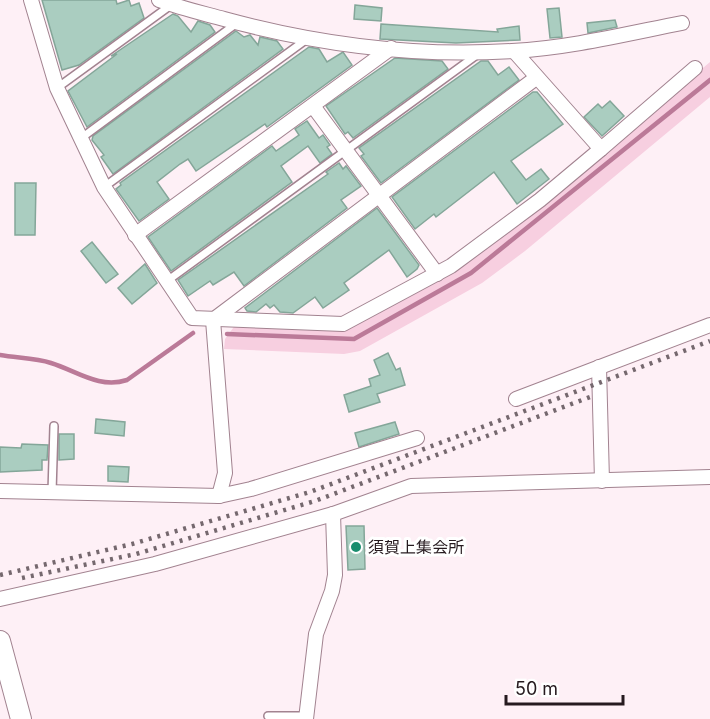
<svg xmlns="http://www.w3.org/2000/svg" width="710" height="719" viewBox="0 0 710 719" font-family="Inter,'Noto Sans JP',sans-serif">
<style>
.green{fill:#f7cfe0}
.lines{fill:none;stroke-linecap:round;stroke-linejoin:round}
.stream{stroke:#bb7a98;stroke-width:4.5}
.building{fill:#aacdc0;stroke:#84a699;stroke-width:1.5}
.service-casing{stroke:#a28390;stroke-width:10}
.minor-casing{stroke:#a28390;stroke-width:16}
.primary-casing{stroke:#a28390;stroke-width:22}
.service{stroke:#fff;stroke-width:7}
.minor{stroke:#fff;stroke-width:14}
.primary{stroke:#fff;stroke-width:20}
.rail{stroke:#75686e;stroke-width:4.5;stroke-dasharray:3 6;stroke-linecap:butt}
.poi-dot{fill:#198d6e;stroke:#fff;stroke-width:2}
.labels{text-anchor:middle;stroke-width:6;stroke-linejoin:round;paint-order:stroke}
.poi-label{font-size:16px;fill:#261a1f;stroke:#fff;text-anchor:start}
</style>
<rect width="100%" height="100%" fill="#fef0f6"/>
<polygon class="green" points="710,62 710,97 525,251 482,283 360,351 344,354 224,349 225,339 236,324 345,329 578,174"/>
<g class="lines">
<g class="stream">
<polyline points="227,334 354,339 471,273 710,80"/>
<path d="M0,355C16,358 35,358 51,363C77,371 99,389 127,380L193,333"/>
</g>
</g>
<g class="building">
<polygon points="42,0 116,0 117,4 129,0 131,6 139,3 144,18 79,65 62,70"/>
<polygon points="355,5 382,8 381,21 354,19"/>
<polygon points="559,8 562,37 550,38 547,9"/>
<polygon points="173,14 178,16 191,32 198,21 210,25 215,32 87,127 68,91 117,54 111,56"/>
<polygon points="615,20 617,27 588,33 587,23"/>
<polygon points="381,24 498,32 497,29 519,26 520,40 456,43 380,39"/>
<polygon points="236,31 244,37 250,35 258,45 260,37 277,41 283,49 113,174 101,157 104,155 92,140 93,136"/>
<polygon points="309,47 319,49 327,62 343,52 352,65 267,127 265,124 196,171 188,159 180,164 157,182 169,199 139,221 116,189 121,185 120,183"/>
<polygon points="395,58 442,61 448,69 353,138 348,132 345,134 326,106"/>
<polygon points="481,61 488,61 498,75 509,67 519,80 381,183 361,156 364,154 359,148"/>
<polygon points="533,92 537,92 563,124 511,161 526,180 541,169 549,179 517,204 494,172 436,217 434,214 415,229 392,197"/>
<polygon points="610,101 624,116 602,136 584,117 598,104 602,108"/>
<polygon points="307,121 319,138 323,135 330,145 327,147 332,154 320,163 308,146 281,166 292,182 171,271 148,237 272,146 276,151 299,135 295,129"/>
<polygon points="339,163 343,169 346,166 361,186 341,200 347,208 244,286 234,272 213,285 210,281 188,296 178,280 328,174 326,172"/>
<polygon points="15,183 36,183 35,235 15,235"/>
<polygon points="377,208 419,265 417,269 407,277 389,250 344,283 349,290 323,308 315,297 293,313 280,312 274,305 270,308 266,304 256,312 247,311 245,308"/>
<polygon points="92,242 118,274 106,283 81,251"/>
<polygon points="145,264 157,283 132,304 118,288"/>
<polygon points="388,353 396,370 400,368 405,385 377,394 380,402 349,412 344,395 371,386 369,379 380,375 374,360"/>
<polygon points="96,419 125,422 124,436 95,433"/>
<polygon points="395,422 399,434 359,447 355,433"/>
<polygon points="59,434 74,434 74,459 59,460"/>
<polygon points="22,444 48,445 47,460 42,460 42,470 0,472 0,447 21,448"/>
<polygon points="108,466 129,467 128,482 108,481"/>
<polygon points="346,526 364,526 365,569 348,570"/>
</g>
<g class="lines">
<defs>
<g id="service">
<polyline points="57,88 171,5"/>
<polyline points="80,139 237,23"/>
<polyline points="104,187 307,39"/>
<polyline points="167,281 478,54"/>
<polyline points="52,492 54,426"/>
<polyline points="268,716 306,716"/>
</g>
<g id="minor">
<polyline points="31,0 57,88 104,187 192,318 343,324 451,266 540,200 601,149 514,51"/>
<path d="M159,0C180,8 202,13 224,19C316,44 416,57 512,51C569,48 626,34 682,23"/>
<polyline points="313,106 437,274"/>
<polyline points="601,149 695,68"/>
<polyline points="135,235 391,48"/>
<polyline points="599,367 602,481"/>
<polyline points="516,399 710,325"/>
<polyline points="0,491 219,496 225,473 213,320 536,78"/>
<polyline points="219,496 251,489 417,438"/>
<polyline points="0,599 155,564 333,514 411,486 710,477"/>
<polyline points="306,719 316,634 332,591 335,575 333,514"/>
</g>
<polyline id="primary" points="0,641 21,719"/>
</defs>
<use href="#service" class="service-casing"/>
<use href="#minor" class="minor-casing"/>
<use href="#primary" class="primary-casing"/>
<use href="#service" class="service"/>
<use href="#minor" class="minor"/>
<use href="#primary" class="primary"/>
<g class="rail">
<polyline points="0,575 132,544 310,492 710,341"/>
<polyline points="22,578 136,554 315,501 590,397"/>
</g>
</g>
<circle class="poi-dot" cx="356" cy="547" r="6"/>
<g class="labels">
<g class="poi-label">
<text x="368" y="553">須賀上集会所</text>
</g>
</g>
<path d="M506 695v9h117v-9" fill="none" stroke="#261a1f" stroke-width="3"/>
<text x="515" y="695" font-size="18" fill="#261a1f" stroke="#ffffff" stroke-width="4.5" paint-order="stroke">50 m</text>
</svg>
